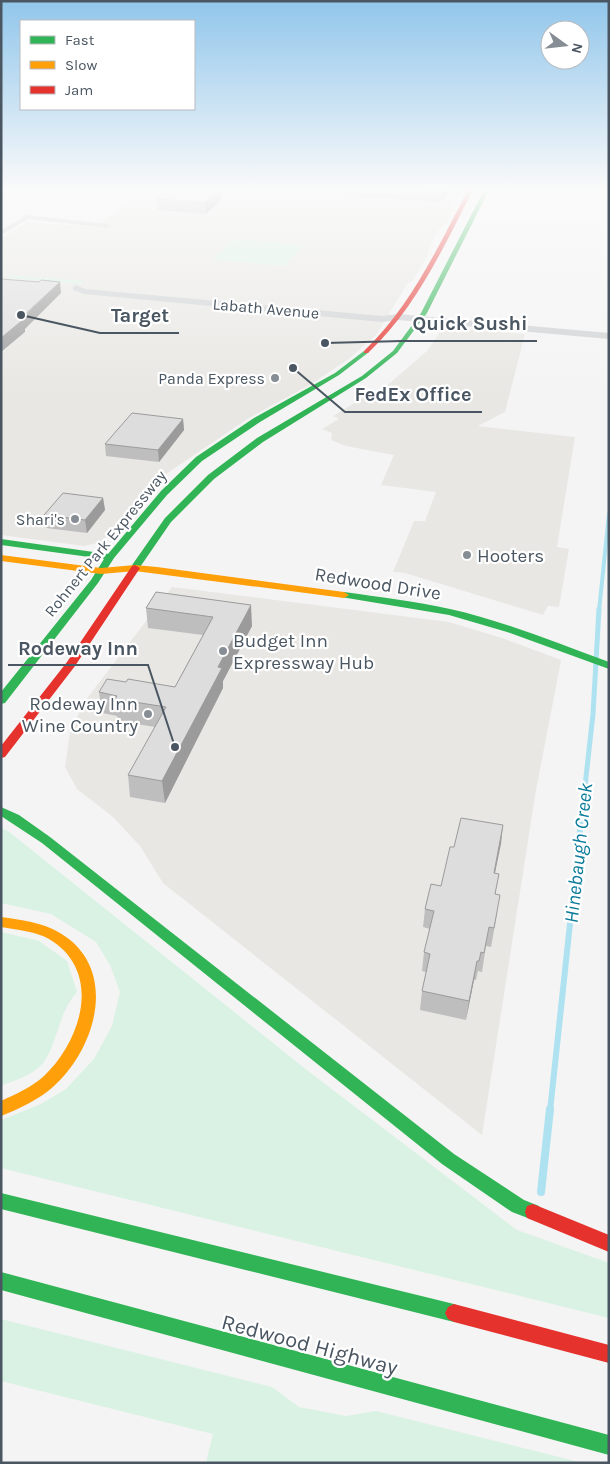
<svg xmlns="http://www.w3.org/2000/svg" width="610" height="1464" viewBox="0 0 610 1464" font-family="Karla,sans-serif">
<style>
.commercial{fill:#e8e7e3}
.green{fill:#d9f2e3}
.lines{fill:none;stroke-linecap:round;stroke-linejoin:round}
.stream-far3{stroke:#aee2f0;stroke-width:4}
.stream-far2{stroke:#aee2f0;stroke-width:5}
.stream-far1{stroke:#aee2f0;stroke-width:6}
.stream{stroke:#aee2f0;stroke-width:8}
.street{fill:#ced0d2;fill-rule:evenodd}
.fast{fill:#30b455;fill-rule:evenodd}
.slow{fill:#ff9f0a;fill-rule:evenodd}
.jam{fill:#e5322d;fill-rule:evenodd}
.wall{fill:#bebebf}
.shaded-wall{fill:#9b9b9b}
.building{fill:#ddddde;stroke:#9b9b9b}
.poi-dot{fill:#868d94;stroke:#fff;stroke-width:2}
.labels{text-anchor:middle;stroke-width:4.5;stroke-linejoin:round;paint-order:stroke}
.far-street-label{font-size:16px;fill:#4a5661;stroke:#fff}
.far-poi-label{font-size:16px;fill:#4a5661;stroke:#fff;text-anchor:end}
.poi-label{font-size:19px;fill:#4a5661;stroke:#fff;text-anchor:start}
.street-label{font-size:19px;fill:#4a5661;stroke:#fff}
.water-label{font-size:20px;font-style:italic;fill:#0c7c9b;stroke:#fff}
.near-street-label{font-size:22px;fill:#4a5661;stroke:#fff}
.leader{fill:none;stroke:#4a5661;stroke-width:2}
.callout-dot{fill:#4a5661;stroke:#fff;stroke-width:2}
.callout-label{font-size:20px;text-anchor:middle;font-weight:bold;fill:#4a5661;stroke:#fff;stroke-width:4.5;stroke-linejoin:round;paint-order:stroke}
</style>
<rect width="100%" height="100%" fill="#f4f4f4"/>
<g class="commercial">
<polygon points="145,190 464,190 454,202 453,211 446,223 439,229 430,245 427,257 413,280 407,284 377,334 350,358 313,383 249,418 166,474 129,511 102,542 84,546 1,535 1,238 28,222 95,227"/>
<polygon points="451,328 525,334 505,412 478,426 575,437 557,547 569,549 559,607 548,606 543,615 405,573 393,572 414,521 425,521 436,492 381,485 394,455 346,446 331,440 332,433 322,429 339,419 333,416 368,395 376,395 427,351 440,332"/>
<polygon points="172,587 449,622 505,639 561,660 535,796 482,1135 163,883 140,846 113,817 77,789 65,767 70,732 85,701"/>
</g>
<g class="green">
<polygon points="234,239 304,245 285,266 212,260"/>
<polygon points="10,275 84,281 81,284 8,278"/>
<polygon points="1,828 8,831 308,1071 517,1230 609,1263 609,1318 1,1168 1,1120 41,1104 66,1089 94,1059 112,1026 120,992 110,965 96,942 51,914 1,903"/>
<path d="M1,932L39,941L67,961L77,992C58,1013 58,1043 43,1063C34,1074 14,1082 1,1085Z"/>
<polygon points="1,1319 272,1387 299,1407 346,1416 376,1411 583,1463 206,1463 213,1434 1,1381"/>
</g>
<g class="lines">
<polyline class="stream-far3" points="599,611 609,514"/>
<polyline class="stream-far2" points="580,831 593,714 599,609"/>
<polyline class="stream-far1" points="550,1111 580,830"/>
<polyline class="stream" points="541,1192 550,1109"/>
<g class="street">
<polygon points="27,215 107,224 111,226 107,228 28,219 1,235 1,230"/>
<polygon points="76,285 85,289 382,316 398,314 609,333 609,339 398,320 382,322 84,294 73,290 73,286"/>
</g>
<g class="fast">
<polygon points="484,190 489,190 427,313 397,353 366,378 263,442 214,479 171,522 138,570 132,570 130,568 165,518 208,475 257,438 362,376 393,351 421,313"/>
<polygon points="364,351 369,352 339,375 260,422 202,461 167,495 114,558 98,583 5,703 1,704 1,692 91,580 104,559 1,545 1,539 108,554 161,491 196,457 254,418 335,373"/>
<path d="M344,592C379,597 415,601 450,609C504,621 557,643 609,662V669L507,632L449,615L341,597L339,595Z"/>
<polygon points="1,807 19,815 50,837 454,1154 524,1200 539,1206 541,1212 539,1218 533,1220 512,1212 442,1164 42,843 1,816"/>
<polygon points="1,1193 454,1304 460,1307 463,1313 460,1319 454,1322 1,1209"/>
<polygon points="1,1272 609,1435 609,1455 1,1290"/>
</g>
<g class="slow">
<polygon points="1,555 101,568 135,565 157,567 344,592 349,595 344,598 135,571 101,574 1,561"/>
<path d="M1,917C21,920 42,922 60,933C119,968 97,1047 54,1086C40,1099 19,1109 1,1116V1101C16,1094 32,1087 44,1076C82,1040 103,971 49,939C35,931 17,930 1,927Z"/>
</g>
<g class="jam">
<path d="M468,190H473C443,248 416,308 368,353H364V351C411,306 438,247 468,190Z"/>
<polygon points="135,565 140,568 75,666 5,757 1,758 1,746 67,662 132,566"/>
<polygon points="533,1204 609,1235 609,1252 527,1218 525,1212 527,1206"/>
<polygon points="454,1304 609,1345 609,1363 454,1322 448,1319 445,1313 448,1307"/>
</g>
</g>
<g class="wall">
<polygon points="322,190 449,190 441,202 322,194"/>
<polygon points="157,199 221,200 206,214 158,210"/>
<polygon points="183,419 184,430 159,462 106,456 105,444"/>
<polygon points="103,498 105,510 87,533 46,528 44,515"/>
<polygon points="156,592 252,626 223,681 223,688 165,803 130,797 128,775 155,727 118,721 117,716 102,713 99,692 126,682 175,687 203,635 148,628 146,608"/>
<polygon points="503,825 495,873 497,914 491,947 486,946 482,972 478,971 476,980 474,980 466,1020 420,1010 422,991 426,972 422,971 424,952 430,929 423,927 425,909 441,886 454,847"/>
</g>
<g class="shaded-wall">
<polygon points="220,190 221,190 221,200 206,214 205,203"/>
<polygon points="443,190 449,190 441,202 442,192"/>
<polygon points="60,282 61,293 25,329 25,332 1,352 1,338"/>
<polygon points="183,419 184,430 159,462 158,450"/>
<polygon points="103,498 105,510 87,533 85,520"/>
<polygon points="251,605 252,626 223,681 223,688 165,803 162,781 218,667"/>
<polygon points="503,825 501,844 491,892 494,873"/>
<polygon points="477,961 474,980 466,1020 469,1001"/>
</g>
<g class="building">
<polygon points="169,190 220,190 205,203 157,199"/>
<polygon points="421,190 443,190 442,192"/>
<polygon points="1,279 39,282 41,280 60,282 20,319 24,319 1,338"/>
<polygon points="132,413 183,419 158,450 105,444"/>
<polygon points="63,493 103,498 85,520 44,515"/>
<polygon points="156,592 251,605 218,667 222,668 162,781 128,775 166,707 115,699 117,696 99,692 107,679 126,682 128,679 175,687 213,617 146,608"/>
<polygon points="461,818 503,825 494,873 499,874 495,894 500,895 494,928 489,927 484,953 481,952 479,961 477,961 469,1001 422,991 430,954 424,952 434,911 425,909 431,884 441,886 450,847 454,847"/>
</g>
<linearGradient id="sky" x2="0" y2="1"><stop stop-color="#91c6eb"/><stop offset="0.48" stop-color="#fafafa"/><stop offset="1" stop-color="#fafafa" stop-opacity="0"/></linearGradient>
<rect width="610" height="395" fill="url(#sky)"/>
<g class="poi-dot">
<circle cx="275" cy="378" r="5"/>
<circle cx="75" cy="519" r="5"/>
<circle cx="467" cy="555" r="5"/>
<circle cx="223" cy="651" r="5"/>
<circle cx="148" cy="714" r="5"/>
</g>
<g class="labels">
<g class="far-street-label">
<text transform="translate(266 308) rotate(5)" y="6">Labath Avenue</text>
<text transform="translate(105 543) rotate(-51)" y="6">Rohnert Park Expressway</text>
</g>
<g class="far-poi-label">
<text x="265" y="384">Panda Express</text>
<text x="65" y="525">Shari's</text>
</g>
<g class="poi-label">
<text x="477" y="562">Hooters</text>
<text x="233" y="647">Budget Inn<tspan x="233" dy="22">Expressway Hub</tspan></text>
<text x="138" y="710" text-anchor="end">Rodeway Inn<tspan x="138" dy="22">Wine Country</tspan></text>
</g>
<g class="street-label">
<text transform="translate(378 583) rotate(9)" y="7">Redwood Drive</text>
</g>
<g class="water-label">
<text transform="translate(578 853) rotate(-84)" y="7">Hinebaugh Creek</text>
</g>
<g class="near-street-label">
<text transform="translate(310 1344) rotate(15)" y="8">Redwood Highway</text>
</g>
</g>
<path class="leader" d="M21 315L100 333H179M325 343L402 341H537M293 368L345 412H482M175 747L148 665H8"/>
<g class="callout-dot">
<circle cx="21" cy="315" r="5"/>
<circle cx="325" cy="343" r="5"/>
<circle cx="293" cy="368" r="5"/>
<circle cx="175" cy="747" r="5"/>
</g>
<g class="callout-label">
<text x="140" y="322">Target</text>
<text x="470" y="330">Quick Sushi</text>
<text x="413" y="401">FedEx Office</text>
<text x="78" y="655">Rodeway Inn</text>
</g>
<rect width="610" height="1464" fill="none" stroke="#4a5661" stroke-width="5"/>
<rect x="20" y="20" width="175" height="90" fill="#ffffff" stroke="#b7bbc0"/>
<rect x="30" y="36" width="25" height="8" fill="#30b455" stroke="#b7bbc0"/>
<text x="65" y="45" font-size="15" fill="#4a5661">Fast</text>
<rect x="30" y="61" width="25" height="8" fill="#ff9f0a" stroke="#b7bbc0"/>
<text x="65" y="70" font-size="15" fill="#4a5661">Slow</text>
<rect x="30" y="86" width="25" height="8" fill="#e5322d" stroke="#b7bbc0"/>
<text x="65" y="95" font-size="15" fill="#4a5661">Jam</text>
<g transform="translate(565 45) rotate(105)"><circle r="24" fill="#ffffff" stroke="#b7bbc0"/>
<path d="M0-4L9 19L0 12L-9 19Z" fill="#868d94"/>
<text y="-8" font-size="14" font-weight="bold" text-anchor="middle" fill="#4a5661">N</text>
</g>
</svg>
